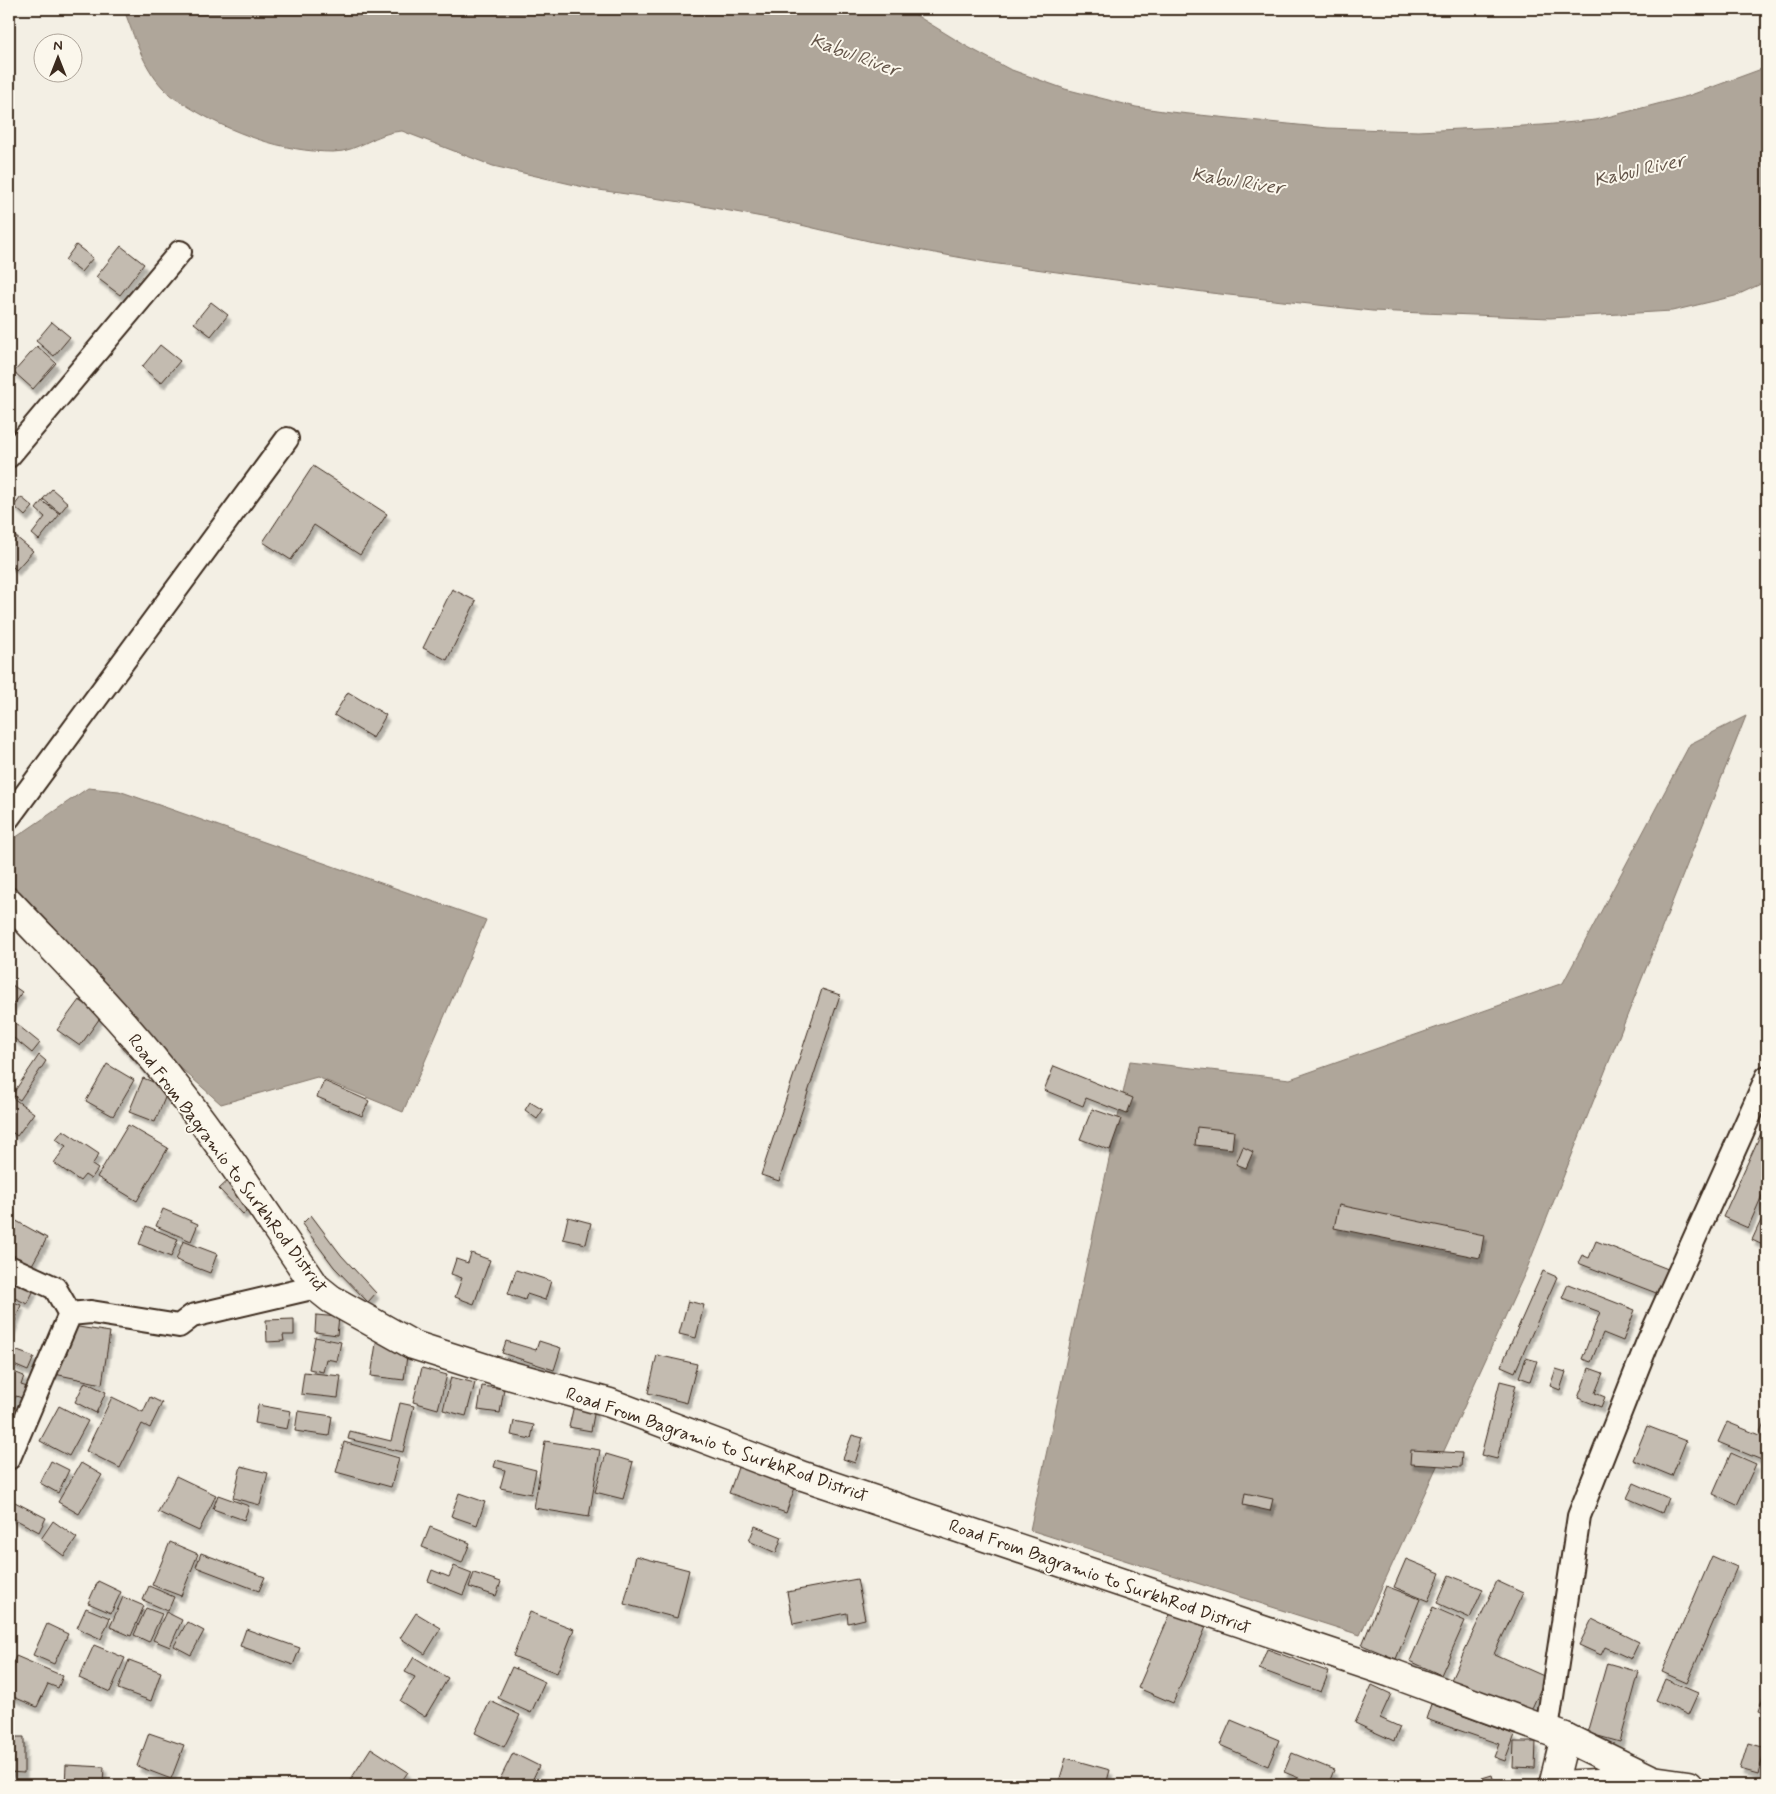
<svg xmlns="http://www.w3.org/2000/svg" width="1776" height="1794" viewBox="0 0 1776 1794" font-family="Mynerve,sans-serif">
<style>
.water{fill:#afa69a;stroke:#817468}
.building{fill:#c3bbb0;stroke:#3b2a1e;filter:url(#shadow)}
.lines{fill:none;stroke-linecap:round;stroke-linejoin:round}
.street-casing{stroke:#3b2a1e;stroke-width:26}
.secondary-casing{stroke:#3b2a1e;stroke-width:31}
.highway-casing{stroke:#3b2a1e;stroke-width:31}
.street{stroke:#fbf7ec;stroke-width:22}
.secondary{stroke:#fbf7ec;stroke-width:28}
.highway{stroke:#fbf7ec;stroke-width:28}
.labels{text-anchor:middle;stroke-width:4;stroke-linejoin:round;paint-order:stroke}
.street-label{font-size:18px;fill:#3b2a1e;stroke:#fbf7ec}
.water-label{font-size:19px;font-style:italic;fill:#645549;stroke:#fbf7ec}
</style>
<defs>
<filter id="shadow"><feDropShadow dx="3" dy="5.5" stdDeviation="1" flood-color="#0004"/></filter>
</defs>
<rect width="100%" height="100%" fill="#f3efe4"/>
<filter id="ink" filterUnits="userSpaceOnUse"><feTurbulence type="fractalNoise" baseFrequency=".02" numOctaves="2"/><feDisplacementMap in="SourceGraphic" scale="10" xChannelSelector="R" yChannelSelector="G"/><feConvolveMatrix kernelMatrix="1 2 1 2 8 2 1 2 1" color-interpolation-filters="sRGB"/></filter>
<g filter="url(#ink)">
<g class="water">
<path d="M125,9H906L966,46L1009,69L1065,89L1136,107L1170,112L1328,128L1418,131L1543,125L1596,120L1688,96L1767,67V281L1735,296L1672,311L1550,318L1372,311L1211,293L991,263L873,242L784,221L681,202L592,189L493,166L402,131C376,132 359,152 333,152C283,152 231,133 189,107C182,102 172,98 167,92C145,71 136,42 126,15Z"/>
<polygon points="1746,716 1526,1271 1360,1635 1030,1530 1130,1061 1290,1079 1563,983 1690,744"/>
<polygon points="88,788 119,791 486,920 403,1112 317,1077 221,1104 145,1036 9,887 9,842"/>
</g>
<g class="building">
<polygon points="76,245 93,258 81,272 65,260"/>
<polygon points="121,246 144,264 120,295 96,277"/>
<polygon points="211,302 228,315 211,336 194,323"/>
<polygon points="52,322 70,337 54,356 36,341"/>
<polygon points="160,345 180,361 161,383 142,367"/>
<polygon points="37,346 56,363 33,389 14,372"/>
<polygon points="313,466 387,514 360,555 314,525 291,560 263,542"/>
<polygon points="52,489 68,503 60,513 43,499"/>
<polygon points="21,497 33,507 25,516 14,506"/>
<polygon points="42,501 60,514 39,540 32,534 45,517 36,509"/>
<polygon points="9,531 33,551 16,570 9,563"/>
<polygon points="452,589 476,601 447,660 423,648"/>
<polygon points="348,692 386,715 373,738 334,715"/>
<polygon points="12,985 22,992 9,1010 9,991"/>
<polygon points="822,989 840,995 779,1181 761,1175"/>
<polygon points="79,1000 102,1015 80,1046 57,1030"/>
<polygon points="9,1018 40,1043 32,1053 9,1034"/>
<polygon points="126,1036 152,1064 144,1071 118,1043"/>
<polygon points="39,1055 46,1061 20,1100 12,1095"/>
<polygon points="107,1064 134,1080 113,1116 86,1101"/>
<polygon points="1054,1066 1133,1098 1127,1114 1086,1098 1083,1106 1044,1090"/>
<polygon points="143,1078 169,1088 155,1122 129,1112"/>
<polygon points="324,1081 369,1101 362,1116 317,1097"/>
<polygon points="10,1096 34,1113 17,1136 9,1130"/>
<polygon points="530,1102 543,1110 537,1119 525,1110"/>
<polygon points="1092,1109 1121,1119 1110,1150 1080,1139"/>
<polygon points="1767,1120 1767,1184 1748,1228 1723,1217"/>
<polygon points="128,1125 168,1148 137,1201 97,1177"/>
<polygon points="1197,1127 1234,1131 1232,1149 1195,1145"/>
<polygon points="63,1130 99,1154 92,1165 98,1169 91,1179 85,1175 80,1181 54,1163 66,1146 56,1139"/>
<polygon points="1243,1147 1253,1152 1246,1168 1236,1164"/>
<polygon points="233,1176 256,1202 243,1214 219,1189"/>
<polygon points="1339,1205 1484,1235 1480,1258 1334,1228"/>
<polygon points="1767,1207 1767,1247 1752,1240"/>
<polygon points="163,1209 198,1224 191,1241 156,1226"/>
<polygon points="311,1215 341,1255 376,1293 368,1302 334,1267 302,1224"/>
<polygon points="568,1217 591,1223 586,1244 563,1239"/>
<polygon points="11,1218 47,1238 28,1272 9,1261 9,1222"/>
<polygon points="146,1226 178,1239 171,1257 139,1244"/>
<polygon points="183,1241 217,1254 210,1273 176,1260"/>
<polygon points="1596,1241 1673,1271 1664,1296 1578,1263 1582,1255 1589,1258"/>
<polygon points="471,1253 490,1260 474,1304 455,1297 462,1278 451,1274 456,1259 468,1263"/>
<polygon points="516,1270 551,1281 545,1300 527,1294 525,1300 508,1294"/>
<polygon points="1543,1271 1557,1277 1515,1372 1501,1366"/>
<polygon points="14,1281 34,1290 27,1304 9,1295"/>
<polygon points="1568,1284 1635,1310 1623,1341 1603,1333 1591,1362 1582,1359 1600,1312 1562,1298"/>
<polygon points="9,1300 21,1305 9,1337"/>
<polygon points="688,1301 704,1305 696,1338 679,1334"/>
<polygon points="316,1315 339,1317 337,1335 315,1332"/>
<polygon points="294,1319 294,1335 283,1335 284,1341 267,1342 266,1320"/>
<polygon points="66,1325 110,1332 102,1384 45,1372"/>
<polygon points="315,1337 341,1342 337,1361 326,1359 323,1372 309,1369"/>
<polygon points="377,1337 408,1347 404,1380 371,1376"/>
<polygon points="506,1341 536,1350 539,1341 561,1348 554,1370 502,1353"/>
<polygon points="9,1348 34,1357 28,1371 9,1363"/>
<polygon points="657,1355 697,1364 687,1403 648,1393"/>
<polygon points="1526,1358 1537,1361 1530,1381 1519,1377"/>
<polygon points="422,1368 447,1375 438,1409 413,1402"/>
<polygon points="1589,1368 1603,1373 1595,1393 1605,1397 1601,1407 1578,1398"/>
<polygon points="1556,1369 1566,1372 1560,1390 1550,1386"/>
<polygon points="9,1370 24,1376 21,1385 27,1387 22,1398 16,1396 9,1412"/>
<polygon points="304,1372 341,1376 338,1398 301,1394"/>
<polygon points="451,1377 475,1383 466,1416 443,1410"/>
<polygon points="1500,1381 1516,1385 1497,1459 1481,1455"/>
<polygon points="85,1382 106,1392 96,1413 75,1402"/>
<polygon points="482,1386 504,1389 500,1413 478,1410"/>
<polygon points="112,1397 143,1412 150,1397 162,1403 150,1428 142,1424 120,1468 86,1451"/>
<polygon points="400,1403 414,1406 403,1452 348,1439 350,1431 391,1441"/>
<polygon points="258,1405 291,1411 287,1429 255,1423"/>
<polygon points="574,1405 595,1409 591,1431 569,1427"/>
<polygon points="59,1406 88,1421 69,1456 40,1441"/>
<polygon points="298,1411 332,1416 329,1436 295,1431"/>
<polygon points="1767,1415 1767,1455 1764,1461 1718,1442 1727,1422 1759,1435"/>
<polygon points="514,1421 534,1425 531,1439 511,1435"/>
<polygon points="1647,1426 1686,1441 1672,1476 1633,1460"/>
<polygon points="852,1435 863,1438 855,1463 843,1459"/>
<polygon points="545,1441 600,1450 589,1517 534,1508"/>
<polygon points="344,1442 399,1458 391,1487 336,1472"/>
<polygon points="1411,1450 1462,1453 1461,1467 1410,1464"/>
<polygon points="1731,1453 1756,1464 1737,1505 1713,1494"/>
<polygon points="606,1454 633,1462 623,1499 595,1492"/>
<polygon points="741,1459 798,1479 786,1513 729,1493"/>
<polygon points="496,1460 536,1470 531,1494 500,1488 505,1470 494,1467"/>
<polygon points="51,1461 69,1470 58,1493 40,1483"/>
<polygon points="81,1463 102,1475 79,1514 58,1502"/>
<polygon points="241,1466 268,1473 260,1505 233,1498"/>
<polygon points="176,1476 216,1495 199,1531 158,1512"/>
<polygon points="1634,1483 1668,1498 1662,1513 1627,1498"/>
<polygon points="459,1493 485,1502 477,1525 451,1516"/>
<polygon points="1245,1493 1273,1499 1270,1511 1243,1505"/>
<polygon points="218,1495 249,1506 244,1520 213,1509"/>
<polygon points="9,1499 46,1518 39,1532 9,1516"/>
<polygon points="53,1521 77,1538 64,1556 41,1539"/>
<polygon points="755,1526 782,1537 776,1553 749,1541"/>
<polygon points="430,1527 470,1543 462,1563 422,1547"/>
<polygon points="170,1542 198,1554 181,1596 152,1585"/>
<polygon points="201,1553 265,1577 259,1591 196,1567"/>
<polygon points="636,1556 689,1570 677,1618 624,1604"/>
<polygon points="1712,1556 1737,1567 1687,1683 1662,1672"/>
<polygon points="1406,1559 1440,1573 1428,1601 1394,1587"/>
<polygon points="454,1566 472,1573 463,1595 428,1581 432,1570 449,1577"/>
<polygon points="474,1573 501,1582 496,1596 469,1587"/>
<polygon points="1449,1575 1483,1589 1470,1618 1437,1603"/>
<polygon points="857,1579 865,1619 848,1623 847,1613 793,1624 787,1592"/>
<polygon points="98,1581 121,1592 111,1613 88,1603"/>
<polygon points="1497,1581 1523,1593 1494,1654 1546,1677 1528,1717 1450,1682"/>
<polygon points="149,1586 174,1597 168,1611 143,1600"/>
<polygon points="1386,1586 1420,1599 1396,1659 1362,1645"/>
<polygon points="123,1597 144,1606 131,1636 110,1627"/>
<polygon points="1433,1607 1465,1621 1441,1675 1410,1661"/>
<polygon points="86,1608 110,1618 101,1639 77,1628"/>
<polygon points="146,1608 162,1614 149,1642 134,1635"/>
<polygon points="166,1612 182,1620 170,1647 153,1640"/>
<polygon points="530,1612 574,1629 557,1673 513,1656"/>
<polygon points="1171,1612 1206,1627 1173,1703 1138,1688"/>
<polygon points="416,1613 441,1628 425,1654 400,1638"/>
<polygon points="1592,1619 1639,1642 1631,1659 1605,1647 1601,1655 1579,1645"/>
<polygon points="187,1622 204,1631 191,1655 174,1646"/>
<polygon points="47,1624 68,1634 54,1664 33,1655"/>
<polygon points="246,1629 300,1648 293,1665 240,1646"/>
<polygon points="94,1645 125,1658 110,1692 79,1678"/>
<polygon points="1267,1649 1329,1672 1321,1692 1259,1669"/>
<polygon points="16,1656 63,1676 58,1688 48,1684 37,1707 9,1695 9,1672"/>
<polygon points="414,1657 448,1678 425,1717 400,1701 415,1677 405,1672"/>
<polygon points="129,1660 161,1672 151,1701 118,1689"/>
<polygon points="1607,1663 1639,1672 1620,1742 1587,1733"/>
<polygon points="512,1667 545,1682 531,1713 498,1698"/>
<polygon points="1665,1679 1698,1693 1688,1715 1656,1700"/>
<polygon points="1372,1685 1391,1694 1380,1718 1400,1727 1394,1741 1355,1723"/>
<polygon points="1767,1687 1767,1715 1758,1711"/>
<polygon points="490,1701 520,1715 504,1747 475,1733"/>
<polygon points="1431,1704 1515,1735 1505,1761 1494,1757 1499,1744 1426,1719"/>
<polygon points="1231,1720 1279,1740 1268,1766 1220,1745"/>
<polygon points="149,1733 184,1745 171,1779 137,1766"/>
<polygon points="9,1737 24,1737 24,1773 9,1772"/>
<polygon points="1514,1742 1536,1742 1535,1768 1513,1767"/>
<polygon points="1748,1743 1766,1748 1758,1774 1740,1769"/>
<polygon points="371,1748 408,1772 399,1785 347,1785"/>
<polygon points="513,1753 539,1766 530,1785 497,1785"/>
<polygon points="1292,1753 1334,1770 1328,1785 1316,1785 1284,1772"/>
<polygon points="1066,1758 1110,1770 1106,1785 1058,1785"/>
<polygon points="66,1765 104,1767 103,1785 65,1785"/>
<polygon points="1492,1775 1495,1785 1459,1785"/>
<polygon points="1333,1779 1346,1785 1330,1785"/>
</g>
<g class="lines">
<defs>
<g id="street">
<polyline points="9,456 180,252"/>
<polyline points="9,817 287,439"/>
<polyline points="9,1267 55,1288 70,1314"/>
<polyline points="9,1458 70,1314 91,1312 179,1326 192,1316 316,1287"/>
<polyline points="1547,1730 1579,1516 1647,1344 1767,1077"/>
</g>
<g id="secondary">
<path d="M9,902C60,956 113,1009 160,1067C217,1136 265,1213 316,1287L331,1299L413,1345L501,1373L610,1403L803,1476L1391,1673L1565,1737L1653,1780"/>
<polyline points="1553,1785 1565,1737"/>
</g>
<polyline id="highway" points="1560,1785 1653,1780 1688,1785"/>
</defs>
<use href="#street" class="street-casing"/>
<use href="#secondary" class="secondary-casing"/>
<use href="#highway" class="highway-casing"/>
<use href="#street" class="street"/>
<use href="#secondary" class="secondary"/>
<use href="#highway" class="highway"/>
</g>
</g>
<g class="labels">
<g class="street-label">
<text transform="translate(228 1163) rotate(53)" y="6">Road From Bagramio to SurkhRod District</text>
<text transform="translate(717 1444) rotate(19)" y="6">Road From Bagramio to SurkhRod District</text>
<text transform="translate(1100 1576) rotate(19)" y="6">Road From Bagramio to SurkhRod District</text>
</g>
<g class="water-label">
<text transform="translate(855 54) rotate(20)" y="7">Kabul River</text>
<text transform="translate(1639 169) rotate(-13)" y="7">Kabul River</text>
<text transform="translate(1238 180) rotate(9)" y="7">Kabul River</text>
</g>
</g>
<rect width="1776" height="1794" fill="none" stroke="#fbf7ec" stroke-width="30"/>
<rect x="15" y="15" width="1746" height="1764" fill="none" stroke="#3b2a1e" stroke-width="2" filter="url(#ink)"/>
<g transform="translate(58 58)"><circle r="24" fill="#fbf7ec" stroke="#aea59a"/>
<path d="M0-4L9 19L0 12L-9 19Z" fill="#3b2a1e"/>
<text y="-8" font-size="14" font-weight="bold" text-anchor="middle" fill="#3b2a1e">N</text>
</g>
</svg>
